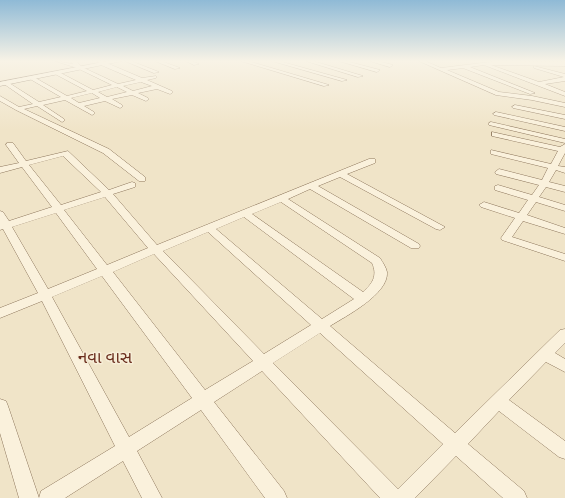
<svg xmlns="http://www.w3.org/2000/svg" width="565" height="498" viewBox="0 0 565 498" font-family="'Source Serif 4','Noto Sans Gujarati',serif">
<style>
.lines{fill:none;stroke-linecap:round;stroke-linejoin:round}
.street-casing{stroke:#8d765c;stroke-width:1}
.secondary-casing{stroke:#6f573f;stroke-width:1}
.street{fill:#faf1dc;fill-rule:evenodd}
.secondary{fill:#faf1dc;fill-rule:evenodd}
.labels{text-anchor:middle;stroke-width:3;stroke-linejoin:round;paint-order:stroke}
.near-quarter-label{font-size:17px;fill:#6b2e1e;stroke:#f7eed8}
</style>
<rect width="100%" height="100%" fill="#f0e4c8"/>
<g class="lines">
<defs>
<g id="street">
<path d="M55,61L73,64L71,61H76L82,67L118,84L136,80L101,65L97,61H102L142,78L156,76V78L147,80L172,91V93L170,94L157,89L138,93L148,98L149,99L146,101L132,95L112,99L122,105V107L120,108L105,101L84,106L94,112V114L92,115L65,100L43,105L64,119V121L62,122L37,106L24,109L109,149L145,177V181H139L103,153L16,110L0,101V96L19,107L33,104L4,84L6,81L39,102L61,97L30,79L32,76L67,96L87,91L55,74L57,71L93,90L112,85L77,68ZM141,82L152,86L133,91L123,86ZM117,87L127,92L107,97L98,92ZM92,93L100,98L79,103L71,98Z"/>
<polygon points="125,61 131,61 159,72 154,73"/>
<polygon points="155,61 161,61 180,68 175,69"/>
<polygon points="186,61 192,61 199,64 194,65"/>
<polygon points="241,61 248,61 329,85 324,86"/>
<polygon points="272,61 279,61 347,80 342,81"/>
<polygon points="306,61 313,61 363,76 358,77"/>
<polygon points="339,61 346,61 380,70 377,72"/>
<polygon points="370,61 378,61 393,65 390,67"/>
<polygon points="419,61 425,61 441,68 498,61 565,62 565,66 491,65 539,82 564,77 534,68 534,66 565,74 565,81 545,84 565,92 565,96 484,65 470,67 535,93 530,94 463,68 447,70 499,92 532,96 565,103 565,107 532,100 496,95"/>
<polygon points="515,105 565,115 565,119 513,108 512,107"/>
<polygon points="496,112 565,127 565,131 494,115 493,114"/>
<polygon points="491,122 565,139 565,143 489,125 489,123"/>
<polygon points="492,132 560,147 565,144 565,153 558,166 565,167 565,173 556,170 549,182 565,186 565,192 546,187 539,197 565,205 565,211 536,202 527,215 565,228 565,234 523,221 512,237 565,254 565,261 502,240 501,238 515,218 481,207 479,205 484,202 519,213 528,200 495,190 495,186 498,185 532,195 539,185 496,174 495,172 499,169 542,180 548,168 491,154 491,150 551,164 558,151 492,136"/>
<path d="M7,143H13L26,161L68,151L109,190L132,182L135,183V187L113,194L157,245L369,159H375V163L347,174L445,227L440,230L436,229L340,177L318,186L419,244L420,246L419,248H411L310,189L288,199L380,258C383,263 386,267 387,272C389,294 346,316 330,326L455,433L560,330L565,329V343L555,353L565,359V372L546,362L509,400L565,441V459L559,457L499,411L468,444L524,491L527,498H503L456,456L415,498H380L262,371L214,402L284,491L287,498H265L201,410L137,451L162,498H142L123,461L65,498H19L0,433V399L6,401L8,406L39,498L41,491L115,446L42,301L0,318V308L38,293L3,229L0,230V211L3,212L9,221L52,207L22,167L0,173V167L19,163L6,145ZM63,156L101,192L61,205L29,165ZM105,197L148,248L107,265L64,210ZM281,202L372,263C378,276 372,284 363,292L252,214ZM56,213L97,269L48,289L12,227ZM244,217L354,299L322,319L216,229ZM208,232L311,325L264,354L163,251ZM154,254L253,361L205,390L113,272ZM102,276L192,398L129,437L52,297ZM320,333L443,444L398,489L273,363Z"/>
</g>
<polygon id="secondary" points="108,61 122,61 0,86 0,82"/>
</defs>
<use href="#street" class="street-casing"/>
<use href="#secondary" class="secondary-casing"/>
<use href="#street" class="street"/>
<use href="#secondary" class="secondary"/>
</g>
<linearGradient id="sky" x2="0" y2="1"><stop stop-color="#8fbad6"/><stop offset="0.47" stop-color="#f8f3e6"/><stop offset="1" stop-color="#f8f3e6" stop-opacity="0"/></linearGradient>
<rect width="565" height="130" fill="url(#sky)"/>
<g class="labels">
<g class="near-quarter-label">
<text x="105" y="363">નવા વાસ</text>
</g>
</g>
</svg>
